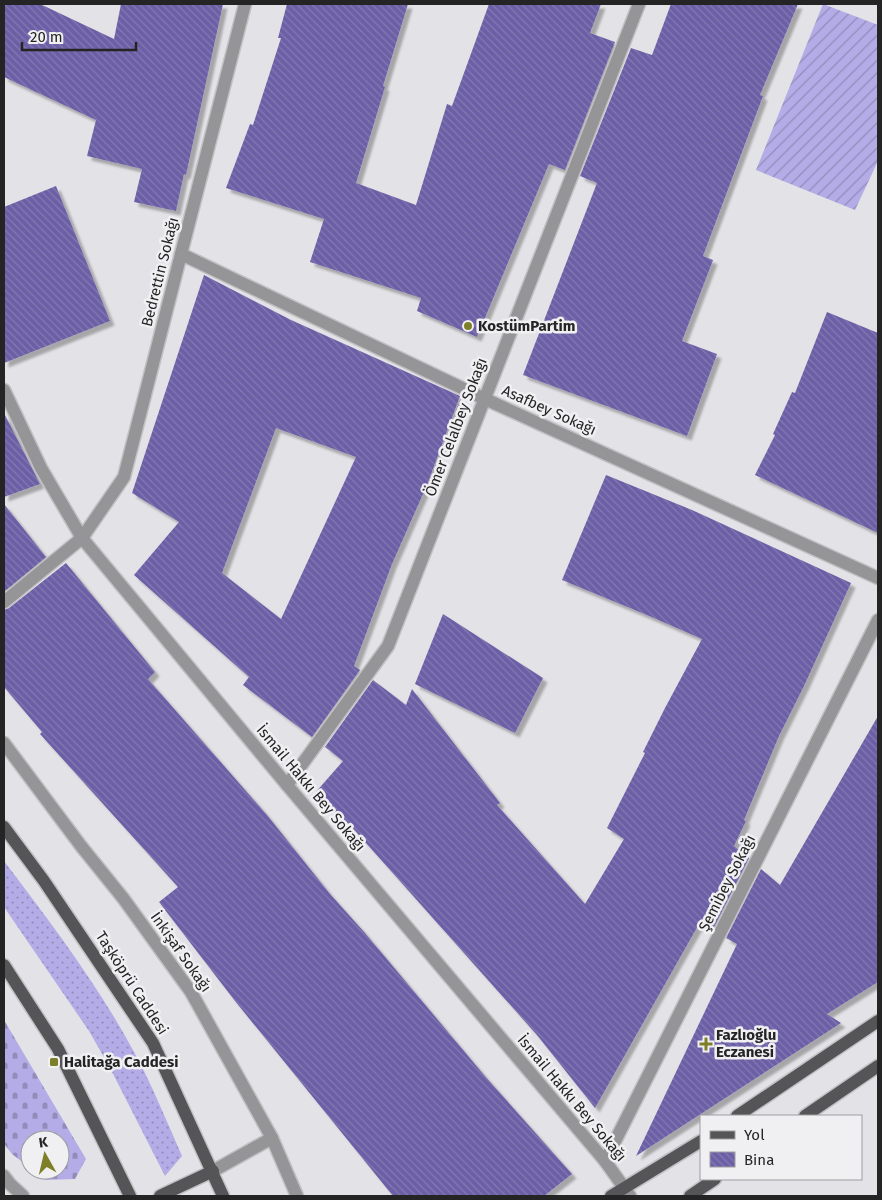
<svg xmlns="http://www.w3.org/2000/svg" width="882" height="1200" viewBox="0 0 882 1200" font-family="'Fira Sans',sans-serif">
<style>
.grass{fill:url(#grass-dots)}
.cemetery{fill:url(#cemetery-stones)}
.garden{fill:url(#garden-furrows)}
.building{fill:url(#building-back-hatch);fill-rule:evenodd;filter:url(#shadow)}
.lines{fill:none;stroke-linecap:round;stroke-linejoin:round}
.street-casing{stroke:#c1c0c3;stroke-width:15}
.primary-casing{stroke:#c1c0c3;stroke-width:15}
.street{stroke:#959496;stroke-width:12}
.primary{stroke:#555557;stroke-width:12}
.poi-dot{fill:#7e8029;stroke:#f0f0f3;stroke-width:2}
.labels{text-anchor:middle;stroke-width:5;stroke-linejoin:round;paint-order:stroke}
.street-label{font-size:15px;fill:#242425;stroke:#f0f0f3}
.poi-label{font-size:15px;font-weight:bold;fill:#242425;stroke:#f0f0f3;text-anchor:start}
</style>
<defs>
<pattern id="grass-dots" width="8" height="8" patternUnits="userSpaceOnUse" patternTransform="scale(1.25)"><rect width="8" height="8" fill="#b4ace7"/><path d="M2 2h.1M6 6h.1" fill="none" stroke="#928cbb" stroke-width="1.8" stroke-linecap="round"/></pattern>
<pattern id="cemetery-stones" width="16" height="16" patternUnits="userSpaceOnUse" patternTransform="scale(1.25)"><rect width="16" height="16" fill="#b4ace7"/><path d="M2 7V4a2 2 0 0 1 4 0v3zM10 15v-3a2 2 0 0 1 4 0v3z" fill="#928cbb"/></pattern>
<pattern id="garden-furrows" width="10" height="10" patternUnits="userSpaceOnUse" patternTransform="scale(1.25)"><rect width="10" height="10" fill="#b4ace7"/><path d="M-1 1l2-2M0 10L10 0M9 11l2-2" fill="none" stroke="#928cbb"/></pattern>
<pattern id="building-back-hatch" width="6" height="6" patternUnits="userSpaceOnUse" patternTransform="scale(1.25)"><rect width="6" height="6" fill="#6c5fa7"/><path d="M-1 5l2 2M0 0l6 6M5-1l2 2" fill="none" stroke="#847bae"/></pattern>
<filter id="shadow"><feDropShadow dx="4.5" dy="4.5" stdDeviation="1" flood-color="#0004"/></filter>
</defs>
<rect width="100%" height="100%" fill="#e3e2e6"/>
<path class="grass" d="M4,861C54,927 105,994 143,1069C157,1097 169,1127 182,1156L165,1176L109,1066L89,1031L4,907Z"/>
<polygon class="cemetery" points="4,1020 86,1159 75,1179 45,1180 32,1170 60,1170 60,1140 30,1140 30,1168 12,1154 4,1144"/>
<polygon class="garden" points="823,4 878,25 878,161 855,210 756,170"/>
<g class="building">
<polygon points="4,4 40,4 114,39 121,4 223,4 186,175 184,174 176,211 134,202 142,169 87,156 96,120 4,77"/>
<polygon points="287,4 408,4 383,86 385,87 356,183 416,205 447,104 452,106 489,4 601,4 590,33 615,42 565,170 549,164 477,337 417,311 421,298 310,262 324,219 226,188 250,124 253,125 281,38 278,38"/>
<polygon points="671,4 798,4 760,95 763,96 703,256 713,260 682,341 717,354 687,436 523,375 597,183 580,176 631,48 652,55"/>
<polygon points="56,186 110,321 4,363 4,207"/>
<path d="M204,275L291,320L460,396L427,485L392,564L354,666L360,670L312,737L243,685L249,677L134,575L179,522L132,493ZM276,428L356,457L281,619L222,573Z"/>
<polygon points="827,312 878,333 878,533 755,475 775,435 773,434 792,392 795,393"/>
<polygon points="4,413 40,484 4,497"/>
<polygon points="606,475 692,510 851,583 804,686 779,736 744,820 746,821 734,846 749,858 712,931 699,924 595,1108 537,1035 350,825 315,793 343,761 325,747 373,680 406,705 412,689 500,803 497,805 585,904 624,839 607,828 645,753 643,752 665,708 702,639 647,615 562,580"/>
<polygon points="4,504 46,557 4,592"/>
<polygon points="66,563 155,672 148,679 267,815 330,894 365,933 484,1075 572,1174 544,1196 393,1196 235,1001 159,902 178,887 40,734 42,732 4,687 4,610 9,608"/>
<polygon points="443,614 543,678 515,733 415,684"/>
<polygon points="878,716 878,982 827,1014 841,1023 636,1156 737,944 726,938 761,869 780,885"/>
</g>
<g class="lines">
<defs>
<g id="street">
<polyline points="181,254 485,399 878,578"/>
<polyline points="4,390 41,468 82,538 287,785 605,1161 630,1196"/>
<polyline points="4,602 82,538 124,477 245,4"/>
<polyline points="4,743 81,846 123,898 191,992 272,1138 213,1171"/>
<polyline points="287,785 388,646 639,4"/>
<polyline points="272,1138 297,1196"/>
<polyline points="605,1161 878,620"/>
<polyline points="4,1176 10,1184 23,1196"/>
</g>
<g id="primary">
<polyline points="4,827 44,881 153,1043 223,1196"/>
<polyline points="4,965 58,1049 130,1196"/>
<polyline points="737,1116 878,1021"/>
<polyline points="805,1116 878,1066"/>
<polyline points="160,1196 213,1171"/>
<polyline points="611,1196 701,1141"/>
<polyline points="690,1196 715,1179"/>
</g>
</defs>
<use href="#street" class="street-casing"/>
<use href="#primary" class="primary-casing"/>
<use href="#street" class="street"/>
<use href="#primary" class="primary"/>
</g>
<g class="poi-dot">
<circle cx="468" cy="326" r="5"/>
<path d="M703.5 1036.5h5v5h5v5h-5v5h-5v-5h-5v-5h5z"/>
<rect x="49" y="1057" width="10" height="10" rx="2.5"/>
</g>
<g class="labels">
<g class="street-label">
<text transform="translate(160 272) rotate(-76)" y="5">Bedrettin Sokağı</text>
<text transform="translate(549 410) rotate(24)" y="5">Asafbey Sokağı</text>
<text transform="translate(456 427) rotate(-69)" y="5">Ömer Celalbey Sokağı</text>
<text transform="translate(311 788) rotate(50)" y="5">İsmail Hakkı Bey Sokağı</text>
<text transform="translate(727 883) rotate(-63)" y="5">Şemibey Sokağı</text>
<text transform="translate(181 952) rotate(55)" y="5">İnkişaf Sokağı</text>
<text transform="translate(132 983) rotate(57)" y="5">Taşköprü Caddesi</text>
<text transform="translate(572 1098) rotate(50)" y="5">İsmail Hakkı Bey Sokağı</text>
</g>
<g class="poi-label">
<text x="478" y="331">KostümPartim</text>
<text x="716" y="1040">Fazlıoğlu<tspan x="716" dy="17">Eczanesi</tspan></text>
<text x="64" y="1067">Halitağa Caddesi</text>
</g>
</g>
<rect width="882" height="1200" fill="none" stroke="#242425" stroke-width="10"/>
<rect x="700" y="1115" width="162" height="65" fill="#f0f0f3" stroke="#9e9ea1"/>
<rect x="710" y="1131" width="25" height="8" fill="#555557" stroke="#9e9ea1"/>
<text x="744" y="1140" font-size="15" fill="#242425">Yol</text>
<rect x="710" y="1152" width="25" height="15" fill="url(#building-back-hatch)" stroke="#9e9ea1"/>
<text x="744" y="1165" font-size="15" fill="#242425">Bina</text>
<g transform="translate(45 1155) rotate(352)"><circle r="24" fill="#f0f0f3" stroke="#9e9ea1"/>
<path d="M0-4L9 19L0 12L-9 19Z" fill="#7e8029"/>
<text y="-8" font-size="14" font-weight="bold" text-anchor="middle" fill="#242425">K</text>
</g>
<path d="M22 42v8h114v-8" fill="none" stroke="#242425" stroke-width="2.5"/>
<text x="30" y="42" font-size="15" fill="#242425" stroke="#f0f0f3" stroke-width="4" paint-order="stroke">20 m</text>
</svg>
